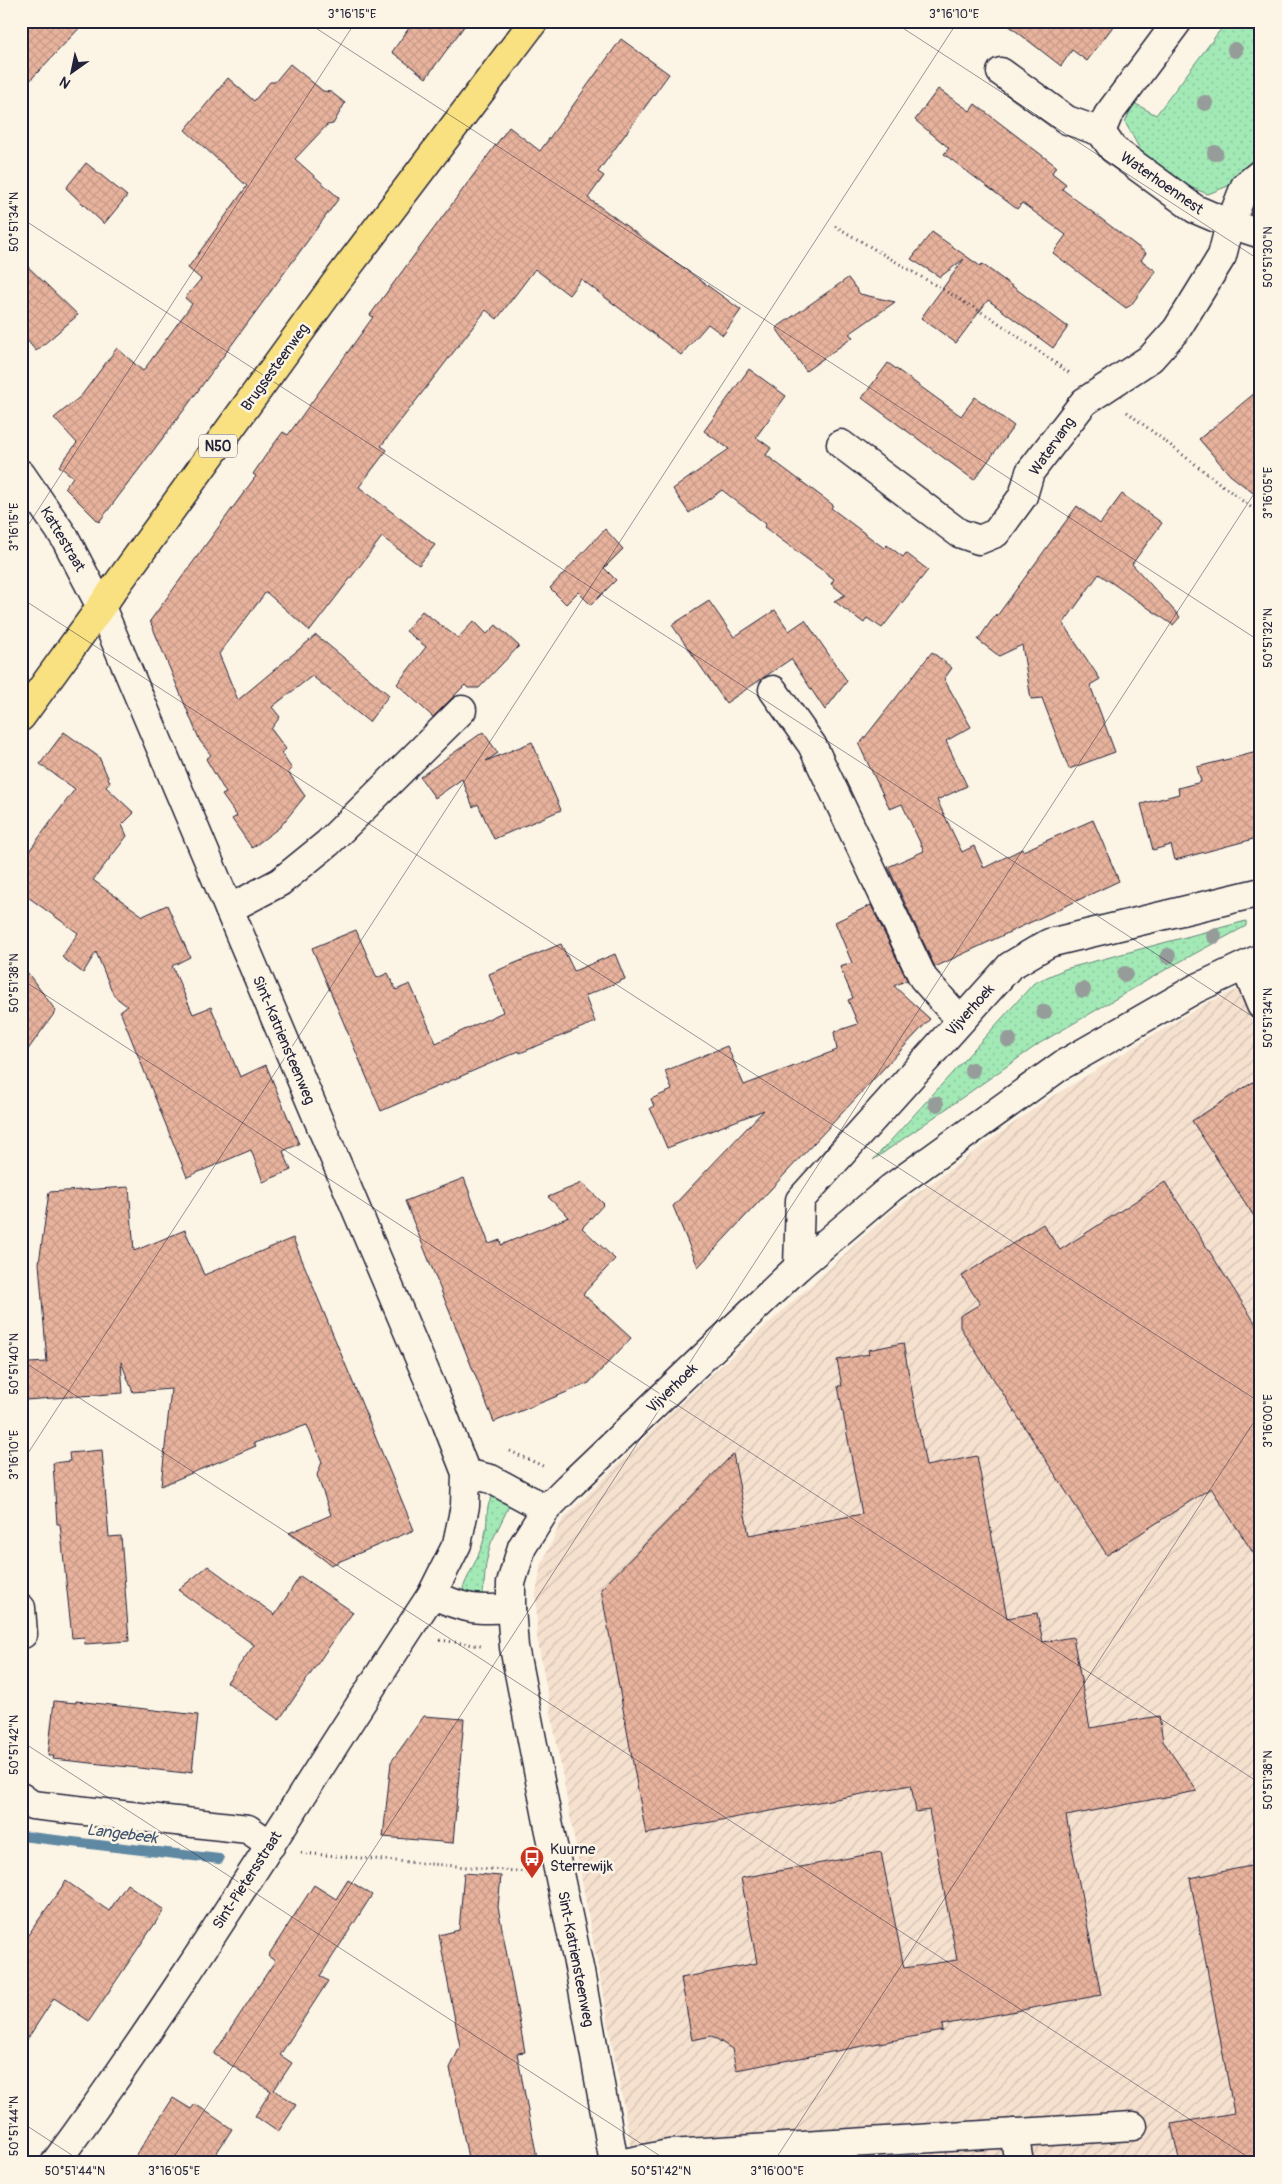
<svg xmlns="http://www.w3.org/2000/svg" width="1282" height="2184" viewBox="0 0 1282 2184" font-family="Pangolin,sans-serif">
<style>
.industrial{fill:url(#industrial-furrows)}
.grass{fill:url(#grass-dots);stroke:#628678}
.lines{fill:none;stroke-linecap:round;stroke-linejoin:round}
.stream{stroke:#5f88a3;stroke-width:10}
.building{fill:url(#building-cross-hatch);stroke:#22223b}
.minor-casing{stroke:#22223b;stroke-width:31}
.major-casing{stroke:#22223b;stroke-width:31}
.path{stroke:#22223b;stroke-width:3;stroke-dasharray:1 4;stroke-linecap:butt}
.minor{stroke:#fcf5e5;stroke-width:28}
.major{stroke:#f9e181;stroke-width:28}
.tree{fill:#969c99}
.ticks{fill:none;stroke:#22223b;stroke-width:1;stroke-opacity:0.45}
.labels{text-anchor:middle;stroke-width:5;stroke-linejoin:round;paint-order:stroke}
.shield{fill:#fcf5e5;stroke:#63616e;stroke-width:1}
.shield-label{font-size:14px;font-weight:bold;fill:#22223b}
.street-label{font-size:15px;fill:#22223b;stroke:#fcf5e5}
.poi-label{font-size:15px;fill:#22223b;stroke:#fcf5e5;text-anchor:start}
.water-label{font-size:16px;font-style:italic;fill:#41556f;stroke:#fcf5e5}
.neatline{fill:none;stroke:#22223b;stroke-width:2}
.ticks-label{font-size:12px;text-anchor:middle;fill:#22223b}
</style>
<defs>
<pattern id="industrial-furrows" width="10" height="10" patternUnits="userSpaceOnUse" patternTransform="scale(1.25)"><rect width="10" height="10" fill="#f6e1cf"/><path d="M-1 1l2-2M0 10L10 0M9 11l2-2" fill="none" stroke="#d3c1b3"/></pattern>
<pattern id="grass-dots" width="8" height="8" patternUnits="userSpaceOnUse" patternTransform="scale(1.25)"><rect width="8" height="8" fill="#a2e9b6"/><path d="M2 2h.1M6 6h.1" fill="none" stroke="#8bc89d" stroke-width="1.8" stroke-linecap="round"/></pattern>
<pattern id="building-cross-hatch" width="8" height="8" patternUnits="userSpaceOnUse" patternTransform="scale(1.25)"><rect width="8" height="8" fill="#e8b39d"/><path d="M0 0l8 8M0 8l8-8" fill="none" stroke="#c79a88"/></pattern>
</defs>
<rect width="100%" height="100%" fill="#fcf5e5"/>
<filter id="ink" filterUnits="userSpaceOnUse"><feTurbulence type="fractalNoise" baseFrequency=".02" numOctaves="2"/><feDisplacementMap in="SourceGraphic" scale="10" xChannelSelector="R" yChannelSelector="G"/><feConvolveMatrix kernelMatrix="1 2 1 2 8 2 1 2 1" color-interpolation-filters="sRGB"/></filter>
<g filter="url(#ink)">
<polygon class="industrial" points="1261,979 1261,2163 634,2163 537,1637 536,1594 541,1565 562,1520 672,1411 889,1214 1043,1102 1205,1004"/>
<g class="grass">
<polygon points="1227,21 1261,21 1261,159 1228,186 1208,194 1187,186 1143,155 1125,122 1134,103 1156,115"/>
<polygon points="1246,921 1246,926 1170,967 1040,1043 873,1160 1034,983 1065,969"/>
<path d="M494,1495L509,1503V1506L491,1543L486,1563L483,1594L480,1597L465,1595L463,1588C471,1568 483,1551 486,1529C488,1519 485,1503 494,1495Z"/>
</g>
<g class="lines">
<polyline class="stream" points="21,1836 219,1859"/>
</g>
<g class="building">
<polygon points="21,21 86,21 21,90"/>
<polygon points="414,21 468,21 426,78 392,52"/>
<polygon points="1003,21 1117,21 1087,61 1072,50 1061,66"/>
<polygon points="621,39 669,74 598,172 604,176 588,198 741,310 723,335 708,324 681,355 581,279 569,295 535,269 497,319 486,310 381,446 387,450 359,487 435,545 419,565 382,537 310,631 266,592 219,654 238,700 316,635 389,695 369,722 312,676 272,707 280,717 271,729 286,749 281,753 292,769 288,772 305,796 280,827 252,848 232,819 237,816 222,795 226,793 206,759 211,755 200,741 150,621 256,476 253,474 268,452 283,432 288,435 373,317 370,315 509,127 540,151"/>
<polygon points="290,64 323,91 331,92 345,103 333,124 327,125 295,159 339,198 184,410 99,522 65,488 73,477 59,466 77,443 54,418 81,396 117,348 143,371 192,304 185,298 201,279 188,268 247,186 185,130 228,78 254,101 270,82 275,82"/>
<polygon points="938,89 970,111 975,104 1056,166 1052,173 1066,184 1062,189 1146,253 1141,260 1156,271 1131,305 1126,308 1053,253 1066,235 1022,203 1017,209 944,154 949,148 915,120"/>
<polygon points="86,163 127,196 104,224 66,188"/>
<polygon points="932,232 980,266 982,264 1068,327 1053,348 988,300 956,343 921,318 964,259 940,277 911,259"/>
<polygon points="21,260 78,315 36,351 21,333"/>
<polygon points="848,278 860,294 895,302 849,334 853,337 806,371 776,328"/>
<polygon points="888,363 961,416 975,397 1014,426 974,480 862,398"/>
<polygon points="749,369 786,396 756,437 771,448 766,455 833,505 831,508 884,548 887,545 903,557 906,553 928,570 882,628 867,618 864,623 834,601 845,595 831,584 834,579 764,527 766,524 722,490 689,513 673,489 729,449 704,431"/>
<polygon points="1261,388 1261,499 1230,475 1199,439"/>
<polygon points="1122,494 1162,523 1132,564 1180,617 1173,625 1099,574 1063,624 1100,679 1090,685 1115,752 1069,769 1042,698 1031,699 1022,645 999,656 978,640 996,614 997,616 1077,506 1100,524"/>
<polygon points="605,529 623,549 604,568 616,580 591,605 578,592 566,604 550,588"/>
<polygon points="709,601 734,637 775,610 789,631 805,620 847,681 825,710 791,659 726,703 672,625"/>
<polygon points="422,611 458,638 474,621 487,634 496,625 519,646 479,688 468,688 465,685 433,717 397,684 426,647 406,631"/>
<polygon points="932,652 952,668 944,679 971,727 946,741 967,786 937,800 962,852 974,846 984,868 1022,849 1023,851 1093,820 1119,881 935,967 888,867 924,851 902,804 890,809 859,745"/>
<polygon points="64,732 99,757 110,782 106,787 134,813 122,825 127,836 93,880 143,916 167,905 190,957 172,966 193,1014 211,1007 240,1077 266,1065 299,1144 283,1151 291,1170 263,1182 251,1150 187,1177 120,1011 127,1006 114,996 96,952 83,973 62,957 78,933 21,892 21,862 75,789 40,764"/>
<polygon points="483,732 498,753 486,761 532,742 561,810 494,839 478,804 473,807 462,779 435,798 420,777"/>
<polygon points="1261,751 1261,837 1175,860 1171,845 1153,850 1141,804 1179,794 1178,788 1201,782 1197,767"/>
<polygon points="871,905 907,980 894,986 930,1019 698,1267 673,1206 764,1110 667,1148 650,1108 654,1106 651,1099 672,1090 665,1071 727,1046 744,1085 837,1050 834,1032 858,1024 848,1000 853,998 840,967 852,963 835,922"/>
<polygon points="356,930 377,978 388,973 396,990 410,984 436,1043 503,1012 489,974 561,944 574,971 615,954 625,979 585,996 595,1022 520,1053 519,1051 381,1111 312,948"/>
<polygon points="21,964 56,1011 21,1059"/>
<polygon points="1261,1077 1261,1227 1192,1121"/>
<polygon points="464,1178 489,1244 500,1240 501,1245 569,1217 548,1197 582,1183 604,1204 582,1228 615,1259 583,1294 631,1338 589,1383 494,1422 405,1201"/>
<polygon points="1165,1182 1261,1332 1261,1565 1211,1488 1107,1555 960,1327 960,1316 980,1304 962,1276 1043,1224 1060,1250"/>
<polygon points="129,1187 134,1251 185,1230 204,1275 293,1238 414,1530 331,1565 289,1533 331,1515 317,1475 322,1462 307,1425 254,1443 256,1446 161,1486 171,1389 133,1392 121,1362 123,1393 26,1400 29,1363 47,1362 39,1263 49,1192"/>
<polygon points="903,1343 926,1466 977,1456 1007,1618 1037,1613 1043,1642 1073,1637 1090,1728 1159,1716 1163,1741 1197,1791 1066,1816 1101,1995 942,2025 943,2031 736,2070 732,2049 712,2036 692,2040 681,1978 757,1963 741,1878 881,1852 904,1968 957,1960 929,1810 916,1812 911,1785 646,1834 601,1589 733,1454 749,1535 862,1514 838,1386 842,1386 837,1360 869,1354 868,1350"/>
<polygon points="102,1450 109,1537 121,1536 129,1641 85,1644 84,1637 72,1638 60,1524 57,1524 53,1463 70,1461 69,1453"/>
<polygon points="208,1566 275,1615 300,1576 353,1612 279,1720 227,1682 254,1645 178,1590"/>
<polygon points="54,1701 76,1703 76,1701 198,1715 192,1772 186,1771 186,1773 53,1759 54,1756 48,1756"/>
<polygon points="424,1716 464,1719 453,1843 383,1837 391,1762"/>
<polygon points="1261,1864 1261,2163 1180,2163 1171,2124 1234,2113 1190,1878"/>
<polygon points="464,1873 501,1876 498,1907 525,2052 517,2053 538,2163 469,2163 450,2068 460,2047 439,1935 459,1930"/>
<polygon points="348,1880 372,1895 320,1976 328,1981 280,2055 292,2063 274,2090 296,2105 278,2132 255,2116 271,2091 214,2054 275,1961 268,1956 314,1885 336,1899"/>
<polygon points="66,1881 109,1911 127,1884 164,1910 89,2021 54,1998 21,2049 21,1945"/>
<polygon points="173,2098 191,2109 195,2104 232,2129 210,2163 131,2163"/>
</g>
<g class="lines">
<defs>
<g id="minor">
<polyline points="1001,72 1067,120 1101,132 1113,149 1195,209 1230,224 1261,234"/>
<polyline points="1101,132 1108,115 1178,21"/>
<polyline points="841,444 959,533 979,540 996,533 1023,496 1030,472 1084,402 1151,358 1177,329 1222,256 1230,224 1245,186 1261,173"/>
<path d="M21,474L65,538L101,607L443,1414L466,1473L465,1506L457,1544L432,1594C307,1783 190,1980 55,2163"/>
<polyline points="773,690 812,745 923,978 960,1020"/>
<polyline points="229,909 280,882 328,843 462,710"/>
<polyline points="1245,966 1261,1005"/>
<polyline points="798,1267 800,1200 1010,966 1049,943 1261,892"/>
<polyline points="466,1473 491,1479 546,1509"/>
<path d="M432,1594C463,1609 477,1611 511,1608"/>
<polyline points="21,1608 23,1634 21,1633"/>
<polyline points="21,1797 32,1805 248,1829 271,1845"/>
<polyline points="1014,2133 1019,2163"/>
<polyline points="614,2163 580,1972 548,1822 514,1647 511,1608 511,1583 522,1547 546,1509 568,1487 798,1267 891,1188 1062,1065 1195,989 1261,958"/>
<polyline points="624,2163 669,2154 1133,2126"/>
</g>
<polyline id="major" points="21,717 334,285 534,21"/>
</defs>
<use href="#minor" class="minor-casing"/>
<use href="#major" class="major-casing"/>
<g class="path">
<polyline points="835,226 993,319 1071,374"/>
<polyline points="1127,412 1261,515"/>
<polyline points="510,1451 545,1467"/>
<polyline points="440,1640 481,1646"/>
<polyline points="301,1853 527,1872"/>
</g>
<use href="#minor" class="minor"/>
<use href="#major" class="major"/>
</g>
<g class="tree">
<circle cx="1235" cy="50" r="8"/>
<circle cx="1205" cy="103" r="8"/>
<circle cx="1215" cy="153" r="8"/>
<circle cx="1214" cy="936" r="8"/>
<circle cx="1168" cy="956" r="8"/>
<circle cx="1125" cy="974" r="8"/>
<circle cx="1083" cy="990" r="8"/>
<circle cx="1044" cy="1012" r="8"/>
<circle cx="1009" cy="1040" r="8"/>
<circle cx="972" cy="1070" r="8"/>
<circle cx="936" cy="1104" r="8"/>
</g>
</g>
<path class="ticks" d="M305,21L1261,642M892,21L1261,261M21,218L1261,1022M21,536L356,21M21,598L1261,1403M21,979L1261,1784M21,1360L1257,2163M21,1464L958,21M21,1741L671,2163M21,2122L84,2163M170,2163L1261,483M773,2163L1261,1411"/>
<defs>
<symbol id="bus-pin" viewBox="-11 -11 22 30"><path d="M0 17L-7.5 6A9.5 9.5 0 1 1 7.5 6Z" fill="#c8321e" stroke="#fcf5e5"/><path d="M-5-6H5V4H4V6H2V4H-2V6H-4V4H-5ZM-3.5-4V0h7V-4ZM-3.5 1.2v1.5H-2V1.2ZM2 1.2v1.5H3.5V1.2Z" fill="#fff"/></symbol>
</defs>
<g fill-rule="evenodd">
<use href="#bus-pin" x="518" y="1844" width="28" height="38"/>
</g>
<g class="labels">
<rect class="shield" x="199" y="434.5" width="38" height="23" rx="4"/>
<g class="shield-label">
<text x="218" y="451">N50</text>
</g>
<g class="street-label">
<text transform="translate(1162 183) rotate(35)" y="5">Waterhoennest</text>
<text transform="translate(275 367) rotate(-54)" y="5">Brugsesteenweg</text>
<text transform="translate(1052 446) rotate(-55)" y="5">Watervang</text>
<text transform="translate(63 539) rotate(59)" y="5">Kattestraat</text>
<text transform="translate(970 1010) rotate(-48)" y="5">Vijverhoek</text>
<text transform="translate(284 1040) rotate(67)" y="5">Sint-Katriensteenweg</text>
<text transform="translate(672 1388) rotate(-44)" y="5">Vijverhoek</text>
<text transform="translate(247 1880) rotate(-57)" y="5">Sint-Pietersstraat</text>
<text transform="translate(576 1959) rotate(79)" y="5">Sint-Katriensteenweg</text>
</g>
<g class="poi-label">
<text x="550" y="1854">Kuurne<tspan x="550" dy="17">Sterrewijk</tspan></text>
</g>
<g class="water-label">
<text transform="translate(122 1833) rotate(7)" y="6">Langebeek</text>
</g>
</g>
<rect width="1282" height="2184" fill="none" stroke="#fcf5e5" stroke-width="55"/>
<g transform="translate(72 72) rotate(213)" stroke="#fcf5e5" stroke-width="4" paint-order="stroke">
<path d="M0-4L9 19L0 12L-9 19Z" fill="#22223b"/>
<text y="-8" font-size="14" font-weight="bold" text-anchor="middle" fill="#22223b">N</text>
</g>
<rect x="28" y="28" width="1226" height="2128" class="neatline"/>
<g class="ticks-label">
<text x="352" y="18">3°16'15"E</text>
<text x="954" y="18">3°16'10"E</text>
<text transform="translate(14 222) rotate(-90)" y="4">50°51'34"N</text>
<text transform="translate(1268 257) rotate(-90)" y="4">50°51'30"N</text>
<text transform="translate(1268 493) rotate(-90)" y="4">3°16'05"E</text>
<text transform="translate(14 527) rotate(-90)" y="4">3°16'15"E</text>
<text transform="translate(1268 638) rotate(-90)" y="4">50°51'32"N</text>
<text transform="translate(14 983) rotate(-90)" y="4">50°51'38"N</text>
<text transform="translate(1268 1018) rotate(-90)" y="4">50°51'34"N</text>
<text transform="translate(14 1364) rotate(-90)" y="4">50°51'40"N</text>
<text transform="translate(1268 1421) rotate(-90)" y="4">3°16'00"E</text>
<text transform="translate(14 1455) rotate(-90)" y="4">3°16'10"E</text>
<text transform="translate(14 1745) rotate(-90)" y="4">50°51'42"N</text>
<text transform="translate(1268 1780) rotate(-90)" y="4">50°51'38"N</text>
<text transform="translate(14 2126) rotate(-90)" y="4">50°51'44"N</text>
<text x="75" y="2175">50°51'44"N</text>
<text x="174" y="2175">3°16'05"E</text>
<text x="661" y="2175">50°51'42"N</text>
<text x="777" y="2175">3°16'00"E</text>
</g>
</svg>
